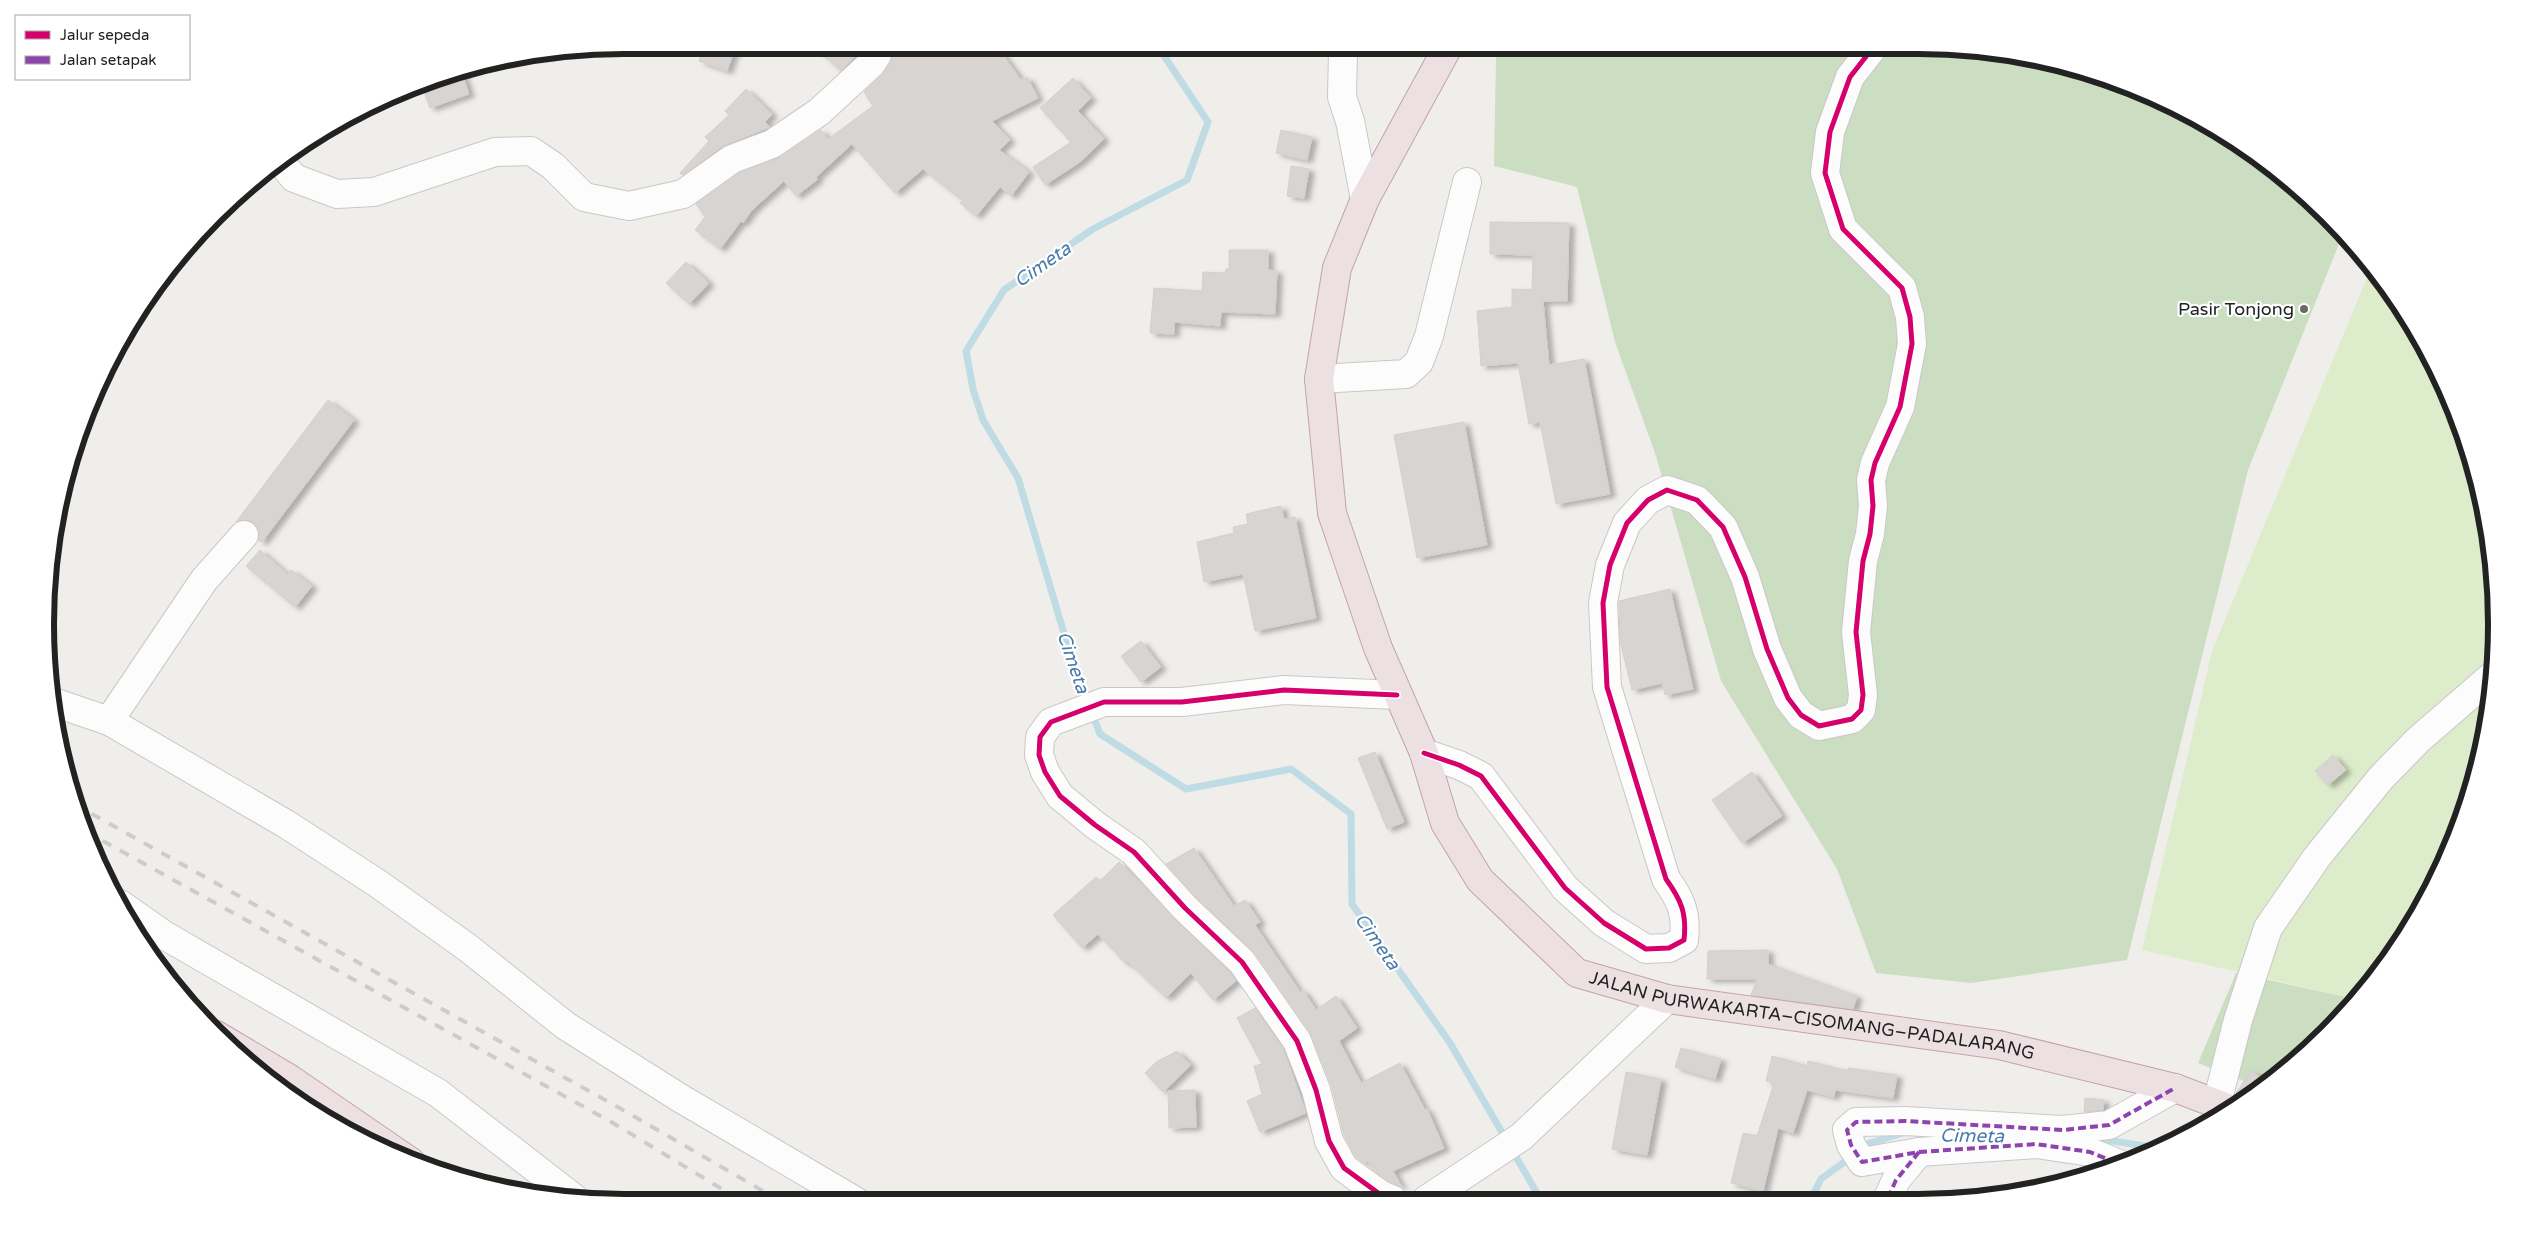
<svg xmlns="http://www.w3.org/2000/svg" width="2542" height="1248" viewBox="0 0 2542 1248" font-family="'Varela Round',sans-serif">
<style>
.grass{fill:#ddeccb}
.forest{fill:#cbdec1}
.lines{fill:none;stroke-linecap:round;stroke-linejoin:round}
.stream{stroke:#bfdbe3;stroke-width:7}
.building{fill:#d7d4d2;stroke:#d3d0cc;filter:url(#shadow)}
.minor-casing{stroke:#c9c8c7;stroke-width:30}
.highway-casing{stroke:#c5a2ac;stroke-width:30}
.minor{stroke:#fdfcfc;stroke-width:28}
.highway{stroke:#ece0e2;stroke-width:28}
.rail{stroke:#ccc;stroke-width:4;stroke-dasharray:10 10;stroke-linecap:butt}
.quiet{stroke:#8e44ad;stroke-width:4;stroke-dasharray:8 4;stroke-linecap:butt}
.cycleway-casing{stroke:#fff;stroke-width:8}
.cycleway{stroke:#d6006c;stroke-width:5}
.poi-dot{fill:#6a6968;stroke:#fff;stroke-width:2}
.labels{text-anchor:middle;stroke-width:4.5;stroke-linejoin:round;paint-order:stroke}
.poi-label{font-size:18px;fill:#222;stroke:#fff;text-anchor:end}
.street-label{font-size:18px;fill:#222;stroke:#fff}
.water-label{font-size:19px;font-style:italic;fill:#4a7aab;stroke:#fff}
.rim{fill:none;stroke:#222;stroke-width:6}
</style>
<defs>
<filter id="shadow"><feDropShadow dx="5.5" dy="3" stdDeviation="2.5" flood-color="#0004"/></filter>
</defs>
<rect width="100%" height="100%" fill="#f0eeeb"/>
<polygon class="grass" points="2371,268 2400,303 2453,403 2486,511 2497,624 2486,737 2453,846 2378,976 2355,999 2142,950 2212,651"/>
<g class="forest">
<polygon points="1500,45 1918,45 2031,56 2140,89 2240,143 2328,215 2343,234 2248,470 2127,960 1971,983 1876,973 1837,869 1721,681 1655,453 1615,342 1577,187 1494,166 1496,58"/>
<polygon points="2236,973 2355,999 2271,1083 2262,1088 2198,1063"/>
</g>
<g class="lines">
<g class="stream">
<polyline points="1088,703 1074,667 1018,478 983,420 973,389 966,351 1004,290 1093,229 1187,180 1208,122 1157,45"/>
<polyline points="1092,713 1100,734 1186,789 1291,769 1351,814 1352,904 1450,1043 1507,1141"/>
<polyline points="2093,1138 2158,1148"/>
<polyline points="1512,1150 1541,1200"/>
<polyline points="1860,1151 1870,1143 1900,1134"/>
<polyline points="1811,1199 1821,1179 1851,1157"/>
</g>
</g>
<g class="building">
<polygon points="705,45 736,45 727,71 699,61"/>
<polygon points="812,45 861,45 861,50 841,71"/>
<polygon points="901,45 996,45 1021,80 1027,77 1038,98 992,121 1010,140 999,150 1029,172 1011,196 1000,187 976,216 960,203 963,201 923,169 895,193 852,144 816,177 818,179 796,196 784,181 751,211 743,223 741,221 720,249 695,230 705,217 696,204 739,173 781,157 821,130 828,139 873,106 864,92 884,73 890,63 893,50"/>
<polygon points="462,73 469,94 430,108 421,83 438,76 440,81"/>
<polygon points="1073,78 1091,98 1078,111 1104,139 1080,162 1045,185 1033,167 1071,142 1040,108"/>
<polygon points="746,89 772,114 765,122 770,127 723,146 683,175 680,173 709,141 705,137 729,115 725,111"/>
<polygon points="1281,130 1312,137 1307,160 1276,153"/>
<polygon points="1291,166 1309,169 1304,198 1287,196"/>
<polygon points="1490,222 1569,223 1567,301 1543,301 1549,365 1584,359 1610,494 1556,504 1540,422 1529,424 1518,363 1481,366 1477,311 1512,307 1512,289 1532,290 1533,255 1490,254"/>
<polygon points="1229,250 1268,250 1268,270 1277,271 1275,314 1221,312 1220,326 1174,322 1174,334 1150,333 1154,288 1202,291 1203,272 1225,273 1226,269 1229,269"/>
<polygon points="686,262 709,283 689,304 666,283"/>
<polygon points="328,400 354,420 262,542 258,540 259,531 254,523 247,520 236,522"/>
<polygon points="1464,422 1487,545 1417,558 1394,435"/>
<polygon points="1281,506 1284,519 1295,517 1316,618 1255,631 1243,574 1204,582 1197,542 1234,533 1233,527 1248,524 1246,514"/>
<polygon points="260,550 287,574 291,570 312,586 295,607 246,566"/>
<polygon points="1670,589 1693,689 1665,695 1662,683 1632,690 1620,641 1619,601"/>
<polygon points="1141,641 1161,667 1141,682 1121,656"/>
<polygon points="1375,752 1404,822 1387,829 1358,758"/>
<polygon points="2333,755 2346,770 2328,785 2315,771"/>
<polygon points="1752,772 1782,816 1742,843 1712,800"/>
<polygon points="1194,848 1234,906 1245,900 1260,922 1255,925 1300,992 1303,990 1316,1010 1336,996 1357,1028 1339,1041 1361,1083 1400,1063 1425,1110 1427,1109 1444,1148 1393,1171 1402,1187 1389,1181 1373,1170 1368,1161 1364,1163 1356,1157 1344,1135 1331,1084 1310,1032 1255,953 1196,897 1166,864"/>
<polygon points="1119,862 1230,972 1236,981 1213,1000 1191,973 1166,998 1128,962 1126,964 1098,934 1082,948 1053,915 1096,877 1100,881"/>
<polygon points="1768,950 1768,964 1857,996 1853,1009 1751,995 1757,979 1707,979 1708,951"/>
<polygon points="1255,1008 1283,1048 1306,1113 1260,1132 1247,1101 1262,1094 1254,1066 1262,1064 1237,1018"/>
<polygon points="1681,1048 1721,1059 1715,1079 1675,1067"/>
<polygon points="1177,1051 1191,1065 1163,1092 1145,1073 1156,1062"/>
<polygon points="1772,1056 1807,1066 1808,1061 1848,1071 1848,1068 1897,1075 1893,1098 1835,1090 1834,1097 1807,1090 1793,1133 1778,1128 1763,1191 1731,1183 1743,1133 1757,1136 1774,1083 1766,1081"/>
<polygon points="2251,1071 2270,1084 2241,1100 2236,1093"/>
<polygon points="1626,1072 1661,1079 1647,1155 1612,1149"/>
<polygon points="1195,1090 1196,1127 1169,1128 1168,1091"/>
<polygon points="2085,1098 2104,1100 2103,1110 2084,1112"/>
</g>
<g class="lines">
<defs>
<g id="minor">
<polyline points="1339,45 1343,51 1342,97 1350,121 1365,199"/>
<polyline points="279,160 294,178 337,194 374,192 495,152 531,151 553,166 584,197 629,206 683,194 732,159 772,144 819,112 871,64 877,55 877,45"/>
<polyline points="1319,379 1406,374 1419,362 1429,336 1467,182"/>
<polyline points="50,701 109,721 286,824 377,883 468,948 566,1026 680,1098 857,1202"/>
<polyline points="109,721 204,580 244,535"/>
<path d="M1424,753L1459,765L1481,776L1565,888L1604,923L1646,949L1669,948L1684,940C1687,913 1681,900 1666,879L1607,687L1603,603L1610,565L1627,523L1648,500L1667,490L1697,500L1723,527L1745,577L1767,649L1788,698L1801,715L1819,726L1852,719L1861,710L1863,695L1856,632L1863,561L1870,534L1873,506L1871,480L1875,463L1900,407L1912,344L1910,317L1902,288L1843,229L1825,173L1830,132L1850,77L1875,45"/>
<polyline points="120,904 164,935 438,1093 574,1198"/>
<polyline points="2217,1103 2238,1020 2268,928 2317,857 2381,778 2418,740 2492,676"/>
<polyline points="1919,1152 2036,1144 2090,1152 2119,1164"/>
<polyline points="1888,1198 1896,1180 1919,1152 1862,1162 1851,1145 1847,1130 1856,1122 1905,1121 2063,1130 2109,1125 2175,1088"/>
<polyline points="1393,1200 1381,1195 1344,1168 1329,1141 1316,1090 1297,1041 1242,962 1185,908 1134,852 1095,825 1060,796 1045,772 1039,755 1040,737 1051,722 1104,702 1182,702 1284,690 1397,695"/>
<polyline points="1426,1200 1521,1137 1667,999"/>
</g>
<g id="highway">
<path id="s1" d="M1449,45L1365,199L1337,268L1319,379L1332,513L1378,648L1424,753L1445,823L1480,880L1577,973L1667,999L1999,1045L2175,1088L2228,1108"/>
<polyline points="216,1035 290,1079 411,1162"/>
</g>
</defs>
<use href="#minor" class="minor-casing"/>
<use href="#highway" class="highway-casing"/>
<use href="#minor" class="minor"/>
<use href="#highway" class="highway"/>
<g class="rail">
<polyline points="74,804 623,1110 782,1202"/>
<polyline points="85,831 613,1123 745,1203"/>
</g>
<g class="quiet">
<polyline points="1919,1152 2036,1144 2090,1152 2119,1164"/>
<polyline points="1888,1198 1896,1180 1919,1152 1862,1162 1851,1145 1847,1130 1856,1122 1905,1121 2063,1130 2109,1125 2175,1088"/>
</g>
<defs>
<g id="cycleway">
<path d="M1424,753L1459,765L1481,776L1565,888L1604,923L1646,949L1669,948L1684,940C1687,913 1681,900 1666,879L1607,687L1603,603L1610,565L1627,523L1648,500L1667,490L1697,500L1723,527L1745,577L1767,649L1788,698L1801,715L1819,726L1852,719L1861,710L1863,695L1856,632L1863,561L1870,534L1873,506L1871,480L1875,463L1900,407L1912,344L1910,317L1902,288L1843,229L1825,173L1830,132L1850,77L1875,45"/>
<polyline points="1393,1200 1381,1195 1344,1168 1329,1141 1316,1090 1297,1041 1242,962 1185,908 1134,852 1095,825 1060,796 1045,772 1039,755 1040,737 1051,722 1104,702 1182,702 1284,690 1397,695"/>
</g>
</defs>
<use href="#cycleway" class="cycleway-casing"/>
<use href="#cycleway" class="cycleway"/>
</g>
<circle class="poi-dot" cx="2304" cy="309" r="5"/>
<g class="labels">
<g class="poi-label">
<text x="2294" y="315">Pasir Tonjong</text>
</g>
<g class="street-label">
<text dy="6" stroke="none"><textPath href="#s1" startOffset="1268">JALAN PURWAKARTA–CISOMANG–PADALARANG</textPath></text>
</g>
<g class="water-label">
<text transform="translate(1042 264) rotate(-35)" y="7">Cimeta</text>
<text transform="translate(1074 662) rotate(71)" y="7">Cimeta</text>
<text transform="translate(1378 941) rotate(55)" y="7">Cimeta</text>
<text transform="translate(1972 1135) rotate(1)" y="7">Cimeta</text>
</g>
</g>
<path d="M0 0H2542V1248H0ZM624 54H1918A570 570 0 0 1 2488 624V624A570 570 0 0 1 1918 1194H624A570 570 0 0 1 54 624V624A570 570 0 0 1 624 54Z" fill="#fff" fill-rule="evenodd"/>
<path class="rim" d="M624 54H1918A570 570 0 0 1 2488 624V624A570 570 0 0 1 1918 1194H624A570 570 0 0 1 54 624V624A570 570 0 0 1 624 54Z"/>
<rect x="15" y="15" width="175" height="65" fill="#ffffff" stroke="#a7a7a7"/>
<rect x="25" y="31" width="25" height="8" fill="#d6006c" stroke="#a7a7a7"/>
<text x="60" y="40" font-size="15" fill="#222222">Jalur sepeda</text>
<rect x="25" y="56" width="25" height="8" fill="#8e44ad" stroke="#a7a7a7"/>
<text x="60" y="65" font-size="15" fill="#222222">Jalan setapak</text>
</svg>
